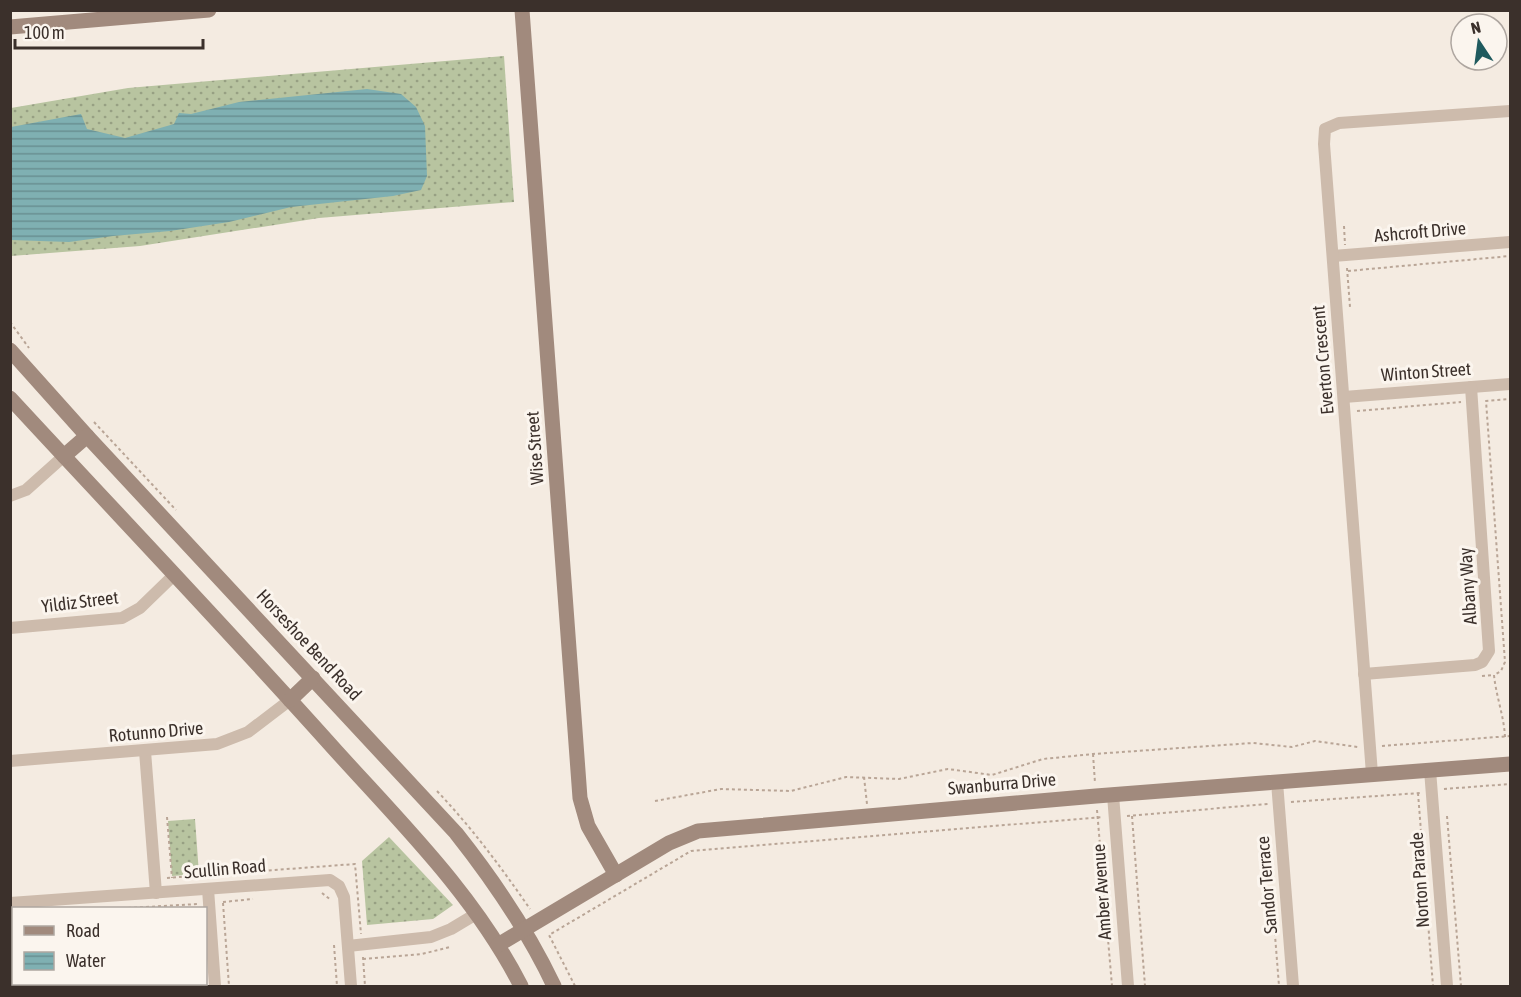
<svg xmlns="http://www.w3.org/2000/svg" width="1521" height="997" viewBox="0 0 1521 997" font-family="'Asap Condensed',sans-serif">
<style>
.grass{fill:url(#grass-dots)}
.water{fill:url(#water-rules)}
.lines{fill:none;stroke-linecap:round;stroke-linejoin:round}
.path{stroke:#b9a596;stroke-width:2;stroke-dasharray:3 3;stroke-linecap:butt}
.street{stroke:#cdbbac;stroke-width:12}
.secondary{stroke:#a18a7d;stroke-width:15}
.labels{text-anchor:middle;stroke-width:6;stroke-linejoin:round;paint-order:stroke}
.street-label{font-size:18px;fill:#3b302b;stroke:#fbf5ee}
</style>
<defs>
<pattern id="grass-dots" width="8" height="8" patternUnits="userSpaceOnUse" patternTransform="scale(1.5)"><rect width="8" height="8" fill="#b8c4a0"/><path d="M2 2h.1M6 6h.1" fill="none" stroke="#97a083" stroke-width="1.8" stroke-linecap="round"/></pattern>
<pattern id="water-rules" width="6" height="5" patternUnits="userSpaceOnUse" patternTransform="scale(1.5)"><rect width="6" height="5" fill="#7fb0b2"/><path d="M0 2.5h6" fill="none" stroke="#699091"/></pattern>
</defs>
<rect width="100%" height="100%" fill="#f4ebe1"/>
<g class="grass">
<polygon points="504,56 514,202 319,218 140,246 11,256 11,108 128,88"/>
<polygon points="195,819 199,874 172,876 168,821"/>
<polygon points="389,837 453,905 433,919 367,925 362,861"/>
</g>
<polygon class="water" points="367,89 401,94 416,107 425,126 427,176 421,190 393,196 291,207 229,222 170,231 113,236 69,242 11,240 11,127 81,114 87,129 125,138 174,124 179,113 191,114 239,102"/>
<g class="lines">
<g class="path">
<polyline points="1344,226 1345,245"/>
<polyline points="1347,268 1350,307"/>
<polyline points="1348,271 1510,256"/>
<polyline points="10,322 29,348"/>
<polyline points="1357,411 1461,402"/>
<polyline points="94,422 176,510"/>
<polyline points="1482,676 1494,675"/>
<path d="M1505,737C1504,716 1496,696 1494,675L1501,671L1505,662L1486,401L1510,399"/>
<polyline points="1382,746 1510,736"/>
<polyline points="1093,754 1095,783"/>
<polyline points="864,777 867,804"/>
<polyline points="1444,789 1510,784"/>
<path d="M437,791C472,828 501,867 530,909"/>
<polyline points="1418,793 1433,986"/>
<polyline points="655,801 721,789 791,791 846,777 899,779 948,769 992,775 1043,759 1093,754 1253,743 1292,747 1315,741 1358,747"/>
<polyline points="1291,802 1420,793"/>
<polyline points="1097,810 1112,986"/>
<polyline points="1127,816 1268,804"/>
<polyline points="1132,816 1145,986"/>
<polyline points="1447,816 1461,986"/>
<polyline points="167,817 172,878"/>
<polyline points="167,878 355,864 361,934"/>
<polyline points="322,893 331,900"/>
<polyline points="1272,897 1279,986"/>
<polyline points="223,902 253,899"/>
<polyline points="223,903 229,986"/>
<polyline points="128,908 198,904"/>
<polyline points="334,945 337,986"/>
<polyline points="363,957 365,986"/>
<polyline points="363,959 422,954 450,947"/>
<polyline points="575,986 549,935 691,851 1103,817"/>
</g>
<g class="street">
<polyline points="1333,256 1510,242"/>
<polyline points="1344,397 1510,384"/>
<polyline points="10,496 26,490 64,456"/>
<polyline points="10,628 122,618 140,608 174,575"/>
<polyline points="1364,674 1475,665 1482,662 1489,651 1471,387"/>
<polyline points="145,751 156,893"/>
<polyline points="10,761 217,744 248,732 290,700"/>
<polyline points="1430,770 1447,986"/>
<polyline points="1372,774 1324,144 1325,129 1339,123 1510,111"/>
<polyline points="1277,782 1293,986"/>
<polyline points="1113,795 1128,986"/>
<polyline points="208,889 215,986"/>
<polyline points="10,903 330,880 339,886 344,897 351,986"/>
<polyline points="348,946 431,937 451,929 476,914"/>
</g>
<g class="secondary">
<polyline points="522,10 580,798 588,826 616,875"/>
<polyline points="10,27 209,10"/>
<path d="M10,350L87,436L456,833C494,881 528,931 554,986"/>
<path d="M10,398C119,516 230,632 337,752C404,826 475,896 521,986"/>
<polyline points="64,456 87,436"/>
<polyline points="290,700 313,678"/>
<polyline points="498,945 669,843 698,831 1096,796 1510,764"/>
</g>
</g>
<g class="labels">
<g class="street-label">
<text transform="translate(1420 232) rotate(-5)" y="6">Ashcroft Drive</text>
<text transform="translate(1323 360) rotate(-95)" y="6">Everton Crescent</text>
<text transform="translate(1426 372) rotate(-4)" y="6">Winton Street</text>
<text transform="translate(535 448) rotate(-94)" y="6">Wise Street</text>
<text transform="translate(1468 586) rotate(-94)" y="6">Albany Way</text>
<text transform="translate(80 602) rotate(-7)" y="6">Yildiz Street</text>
<text transform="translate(309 645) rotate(47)" y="6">Horseshoe Bend Road</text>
<text transform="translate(156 732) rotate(-5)" y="6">Rotunno Drive</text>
<text transform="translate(1002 784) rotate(-5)" y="6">Swanburra Drive</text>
<text transform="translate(225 869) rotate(-5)" y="6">Scullin Road</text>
<text transform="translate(1420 880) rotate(-94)" y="6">Norton Parade</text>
<text transform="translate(1267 885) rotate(-95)" y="6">Sandor Terrace</text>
<text transform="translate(1102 892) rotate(-94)" y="6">Amber Avenue</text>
</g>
</g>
<rect width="1521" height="997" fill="none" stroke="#3b302b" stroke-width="24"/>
<rect x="12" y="907" width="195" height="78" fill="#fbf5ee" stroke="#aea6a0" stroke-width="1.5"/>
<rect x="24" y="926" width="30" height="9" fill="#a18a7d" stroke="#aea6a0" stroke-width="1.5"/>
<text x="66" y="937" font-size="18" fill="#3b302b">Road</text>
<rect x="24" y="952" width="30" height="18" fill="url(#water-rules)" stroke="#aea6a0" stroke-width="1.5"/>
<text x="66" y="967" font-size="18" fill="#3b302b">Water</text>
<g transform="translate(1479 42) rotate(347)"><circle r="28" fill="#fbf5ee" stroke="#aea6a0" stroke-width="1.5"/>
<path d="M0-4.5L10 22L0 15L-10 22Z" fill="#1f5a5e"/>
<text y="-9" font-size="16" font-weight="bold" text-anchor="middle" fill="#3b302b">N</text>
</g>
<path d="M15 39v9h188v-9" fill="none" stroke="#3b302b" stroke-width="3"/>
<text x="24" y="39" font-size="18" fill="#3b302b" stroke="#fbf5ee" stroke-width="4.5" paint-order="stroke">100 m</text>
</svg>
